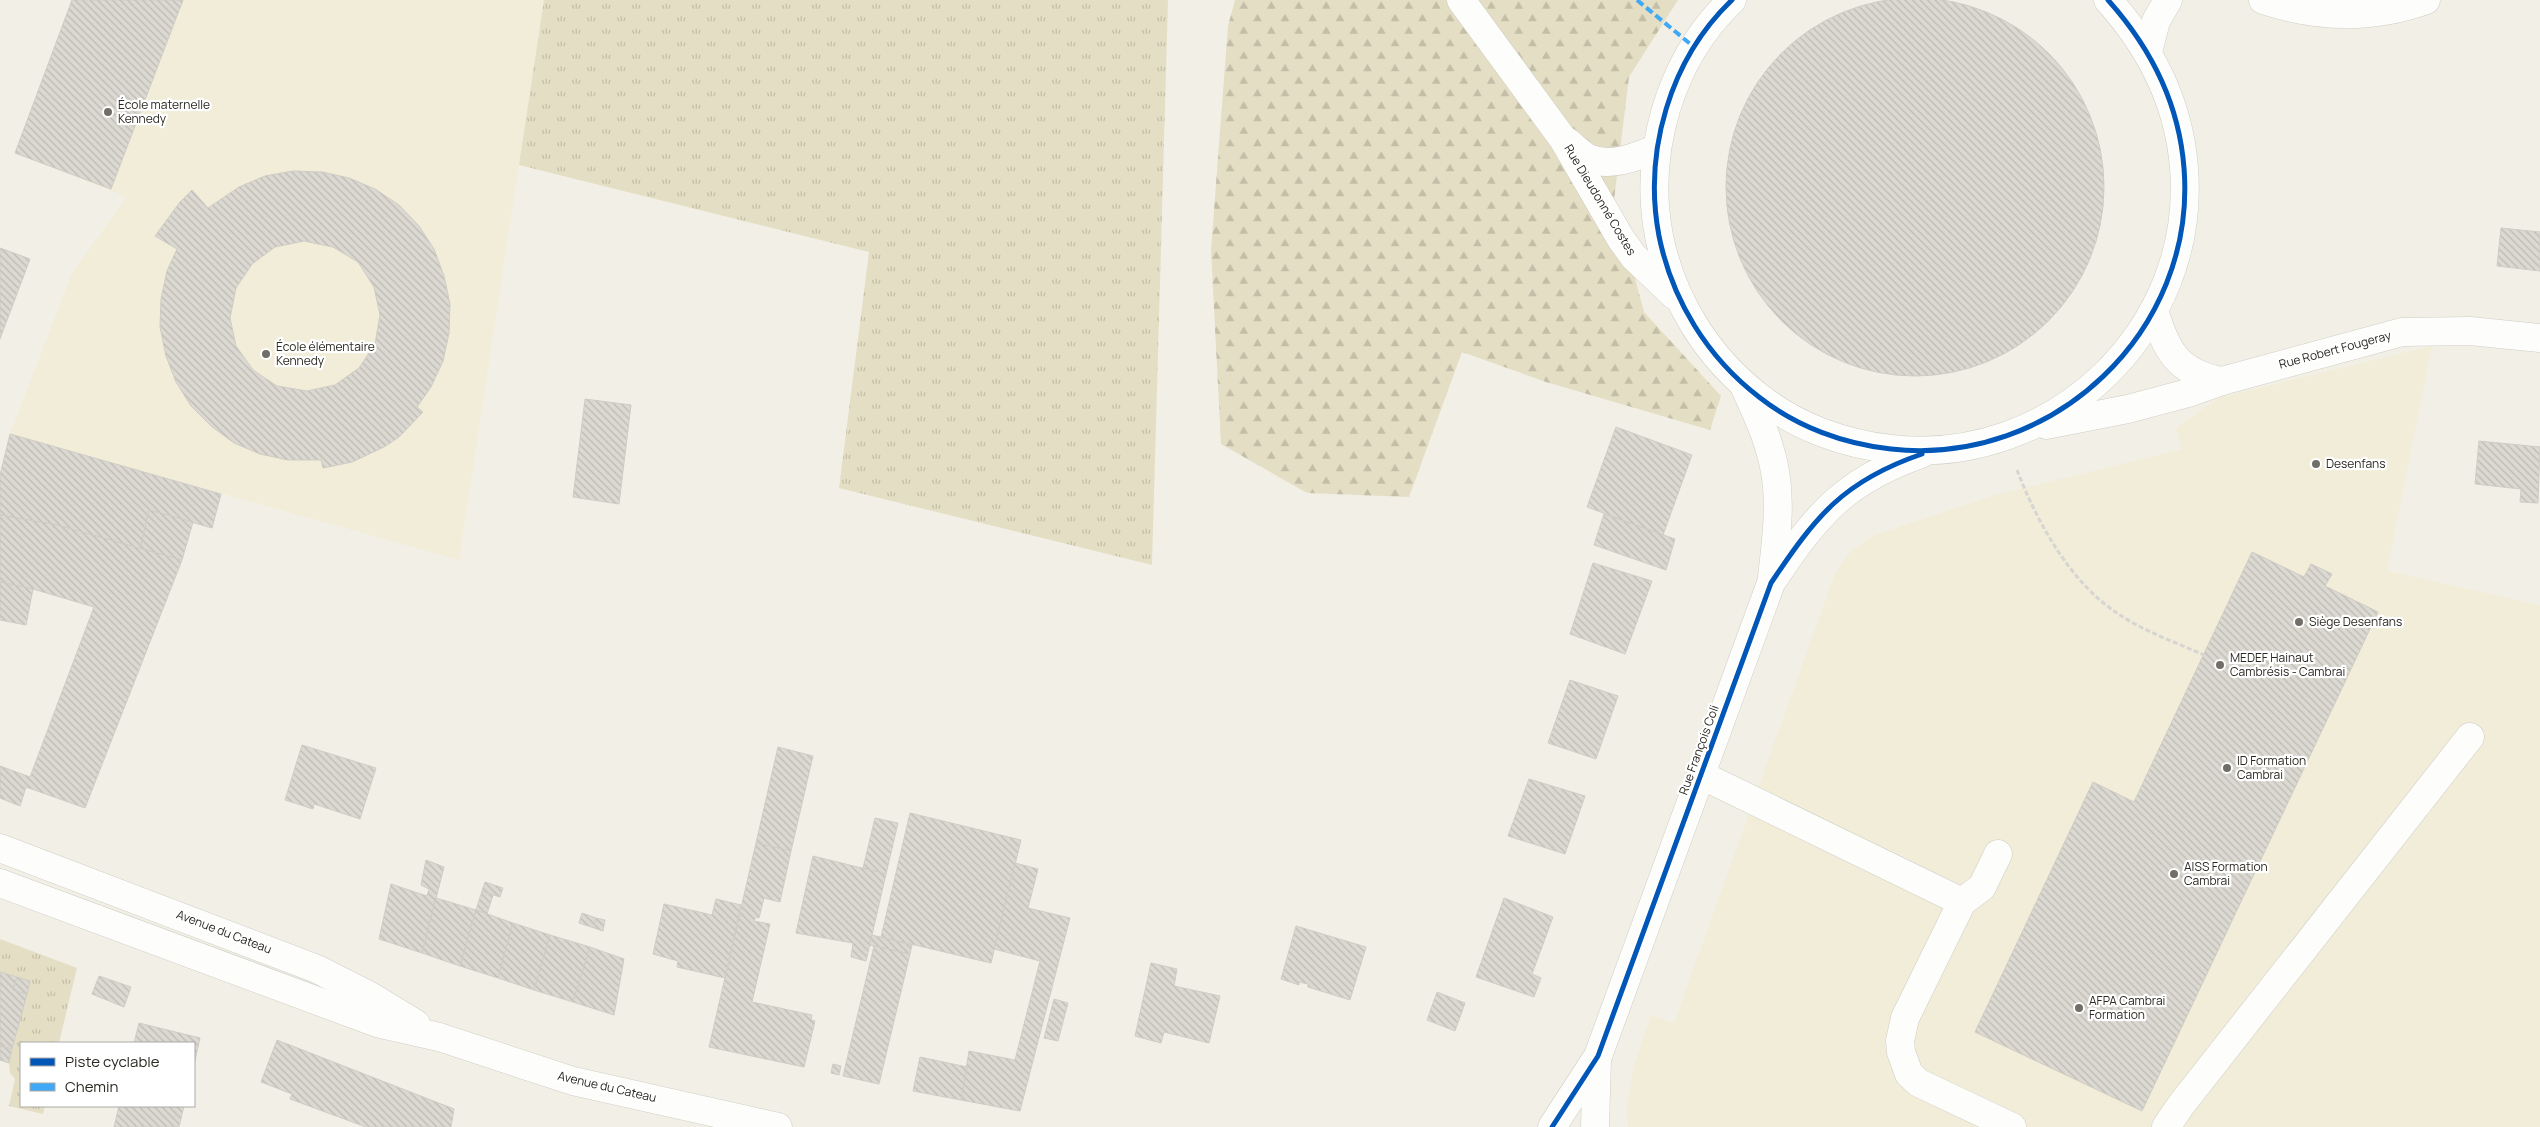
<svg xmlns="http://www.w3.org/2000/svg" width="2540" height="1127" viewBox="0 0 2540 1127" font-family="Manrope,sans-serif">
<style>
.built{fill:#f1edd9}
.grass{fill:url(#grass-tufts)}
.forest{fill:url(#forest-firs)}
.building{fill:url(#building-back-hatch);stroke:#ceccc4;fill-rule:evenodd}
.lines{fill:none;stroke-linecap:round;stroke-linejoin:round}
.minor-casing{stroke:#cfcdc5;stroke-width:29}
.major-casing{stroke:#cfcdc5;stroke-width:29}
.path{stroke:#d5d5d2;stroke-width:3;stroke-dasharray:5 2.5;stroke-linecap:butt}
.minor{stroke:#fdfdfb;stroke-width:28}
.major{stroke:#fdfdfb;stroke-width:28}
.quiet{stroke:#3fa9f5;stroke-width:4;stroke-dasharray:8 4;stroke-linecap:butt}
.cycleway-casing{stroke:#fff;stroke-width:8}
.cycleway{stroke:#0057b8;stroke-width:5}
.poi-dot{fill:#706e66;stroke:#fff;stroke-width:2}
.labels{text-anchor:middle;stroke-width:4.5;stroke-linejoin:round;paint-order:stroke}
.poi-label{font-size:12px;fill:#2a2821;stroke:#fff;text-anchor:start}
.street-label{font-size:12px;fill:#2a2821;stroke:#fff}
</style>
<defs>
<pattern id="grass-tufts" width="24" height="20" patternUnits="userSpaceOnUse" patternTransform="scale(1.25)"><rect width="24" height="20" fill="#e4dec4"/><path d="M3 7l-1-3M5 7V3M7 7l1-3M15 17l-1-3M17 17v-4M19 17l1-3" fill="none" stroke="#c4bea8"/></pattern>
<pattern id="forest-firs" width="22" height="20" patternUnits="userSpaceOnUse" patternTransform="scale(1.25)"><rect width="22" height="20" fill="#e4dec4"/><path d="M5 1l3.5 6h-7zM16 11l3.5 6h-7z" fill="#c4bea8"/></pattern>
<pattern id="building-back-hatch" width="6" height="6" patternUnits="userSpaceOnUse" patternTransform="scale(1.25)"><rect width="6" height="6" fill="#dbd9d1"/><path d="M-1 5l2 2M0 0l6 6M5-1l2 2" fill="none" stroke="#bcbab3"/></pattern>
</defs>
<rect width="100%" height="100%" fill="#f2f0e6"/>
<g class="built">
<polygon points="72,0 544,0 459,560 10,434 72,273 127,197 15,153"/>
<polygon points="2432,346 2387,571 2540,605 2540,1127 1628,1127 1627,1109 1633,1068 1651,1015 1674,1023 1834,576 1849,553 1872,536 1991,496 2182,449 2176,428 2218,398"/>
</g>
<g class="grass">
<polygon points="544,0 1168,0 1152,565 839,488 869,252 519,165"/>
<polygon points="0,939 77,968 59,1043 21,1043 21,1106 45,1106 43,1114 9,1106 15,1079 10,1073 9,1063 30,981 0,972"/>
</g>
<polygon class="forest" points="1235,0 1678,0 1629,77 1614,200 1644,312 1721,396 1710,430 1546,382 1462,352 1409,497 1307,493 1221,444 1211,250 1228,26"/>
<g class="building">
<circle cx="1915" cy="187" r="189"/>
<polygon points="72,0 183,0 111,189 15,153"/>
<path d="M293,171L322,172L349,178L375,189L399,205L419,226L434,249L444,276L450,304L449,333L443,361L431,387L417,407L423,412L399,437L384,447L352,462L323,468L321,460H288L260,454L234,443L211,426L191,406L176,382L166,356L160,327L161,299L167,271L177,249L155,236L180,202L192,190L208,208L239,187L265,176ZM304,241L333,247L358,262L374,287L380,315L375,344L359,368L335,385L307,391L277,386L253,370L236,346L230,318L236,288L252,264L275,247Z"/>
<polygon points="2501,228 2540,232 2540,271 2497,266"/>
<polygon points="0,248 30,259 0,339"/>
<polygon points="585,399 631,405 619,504 573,497"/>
<polygon points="1616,427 1692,455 1663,535 1587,507"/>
<polygon points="10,434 221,494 212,528 149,510 140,549 57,525 0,515 0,475"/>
<polygon points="2479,441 2540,447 2538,503 2520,502 2521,489 2475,484"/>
<polygon points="149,510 193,522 182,560 140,549"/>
<polygon points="1604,514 1675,539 1666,570 1594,545"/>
<polygon points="0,515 57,525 182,560 85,808 26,787 20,806 0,798 0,766 30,777 94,607 33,589 0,582"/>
<polygon points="2252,552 2304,577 2311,564 2332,574 2325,586 2378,612 2142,1111 1975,1032 2093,782 2134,802"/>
<polygon points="1593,563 1652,581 1625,654 1570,634"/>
<polygon points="0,582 33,589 26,625 0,620"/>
<polygon points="1570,680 1618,696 1596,759 1548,743"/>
<polygon points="302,745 376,768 360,819 314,804 313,809 285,800"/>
<polygon points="778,747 813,756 791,851 756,843"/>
<polygon points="1529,779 1585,796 1565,854 1508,836"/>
<polygon points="910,813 1021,840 991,963 881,937"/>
<polygon points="875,818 898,823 886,874 863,868"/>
<polygon points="756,843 791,851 780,902 764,898 759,918 756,917 754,921 770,924 752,1002 812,1015 811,1020 815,1021 804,1067 709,1047"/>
<polygon points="813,856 886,874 866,961 851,957 853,943 796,933"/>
<polygon points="426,860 444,867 422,953 379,939 391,884 427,896 429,889 421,885"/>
<polygon points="1015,863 1038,869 1028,908 1070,918 1020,1111 961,1100 969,1051 1015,1060 1040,961 994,949"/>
<polygon points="485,882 503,888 500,897 482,891"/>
<polygon points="482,891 493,895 487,914 476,910"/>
<polygon points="436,898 476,910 460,966 422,953"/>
<polygon points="1504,898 1553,917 1532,974 1541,978 1534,997 1476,977"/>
<polygon points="716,899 741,905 725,978 677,967 678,961 653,954 664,904 712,915"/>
<polygon points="476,910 513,923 498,978 460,966"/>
<polygon points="582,913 596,918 594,928 579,923"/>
<polygon points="596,918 605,920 603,931 594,928"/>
<polygon points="513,923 550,935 534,990 498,978"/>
<polygon points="1296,926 1366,947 1350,1000 1308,987 1308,984 1299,982 1299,985 1281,979"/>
<polygon points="550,935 590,947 573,1002 534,990"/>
<polygon points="872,935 912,945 910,954 869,945"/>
<polygon points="874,946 910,954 879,1084 843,1076"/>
<polygon points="590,947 624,959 614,1015 573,1002"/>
<polygon points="1151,963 1177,969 1174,986 1220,996 1209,1043 1164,1032 1161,1043 1135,1036"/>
<polygon points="0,972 17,977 13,990 27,994 12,1049 0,1046"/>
<polygon points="99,976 131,987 124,1007 92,994"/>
<polygon points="17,977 30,981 27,994 13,990"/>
<polygon points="1437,992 1465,1003 1455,1031 1427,1020"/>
<polygon points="1054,999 1068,1003 1058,1041 1044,1038"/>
<polygon points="139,1023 200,1038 194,1065 194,1043 134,1043"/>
<polygon points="277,1040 454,1109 451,1127 366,1127 290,1099 292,1094 261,1082"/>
<polygon points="0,1046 12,1049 9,1063 0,1060"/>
<polygon points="920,1057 967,1067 961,1100 913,1091"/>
<polygon points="833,1064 841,1066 839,1075 831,1073"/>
<polygon points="119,1106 184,1106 179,1127 114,1127"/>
</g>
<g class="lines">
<defs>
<g id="minor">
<polyline points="1461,0 1563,139 1621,239 1634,257 1674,295"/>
<path d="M1732,0C1670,59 1643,152 1659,236C1672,300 1707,357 1759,397C1797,427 1844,444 1891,449C2053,467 2197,331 2184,168C2179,103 2151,48 2108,0"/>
<path d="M2263,0C2318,18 2371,20 2426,0"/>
<polyline points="2148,52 2156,21 2168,0"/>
<path d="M1566,141C1573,146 1581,154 1588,158C1610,168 1637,157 1657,148"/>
<path d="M2154,310C2166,350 2177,373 2222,381"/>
<path d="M1745,388C1754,408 1764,428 1770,450C1783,492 1777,534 1772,577"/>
<polyline points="2046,425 2128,409 2188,393 2222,381 2402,332 2470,331 2540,338"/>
<polyline points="1701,775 1962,902"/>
<polyline points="1998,854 1982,887 1962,902 1905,1018 1900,1041 1901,1052 1909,1074 1919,1083 2012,1127"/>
<path d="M1552,1127L1598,1056L1771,583C1815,517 1843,481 1921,454"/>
<polyline points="1595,1127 1597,1059"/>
<polyline points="2166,1127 2181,1105 2470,737"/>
</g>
<g id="major">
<polyline points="0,848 317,969 370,996 416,1024"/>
<polyline points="0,883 377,1023 439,1037 573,1081 778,1127"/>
</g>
</defs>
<use href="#minor" class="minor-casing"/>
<use href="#major" class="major-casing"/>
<path class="path" d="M2017,470C2037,522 2070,582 2117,613C2143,631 2175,642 2204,655"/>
<use href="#minor" class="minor"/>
<use href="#major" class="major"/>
<polyline class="quiet" points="1637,0 1694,47"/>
<defs>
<g id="cycleway">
<path d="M1732,0C1670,59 1643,152 1659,236C1672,300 1707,357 1759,397C1797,427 1844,444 1891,449C2053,467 2197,331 2184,168C2179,103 2151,48 2108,0"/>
<path d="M1552,1127L1598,1056L1771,583C1816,516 1843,481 1922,454"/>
</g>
</defs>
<use href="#cycleway" class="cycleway-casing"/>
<use href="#cycleway" class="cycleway"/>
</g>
<g class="poi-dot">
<circle cx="108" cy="112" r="5"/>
<circle cx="266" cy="354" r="5"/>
<circle cx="2316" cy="464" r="5"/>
<circle cx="2299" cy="622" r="5"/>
<circle cx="2220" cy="665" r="5"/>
<circle cx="2227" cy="768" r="5"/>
<circle cx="2174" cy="874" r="5"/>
<circle cx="2079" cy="1008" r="5"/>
</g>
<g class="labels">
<g class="poi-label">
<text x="118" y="109">École maternelle<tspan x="118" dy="14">Kennedy</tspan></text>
<text x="276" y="351">École élémentaire<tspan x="276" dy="14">Kennedy</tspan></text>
<text x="2326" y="468">Desenfans</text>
<text x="2309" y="626">Siège Desenfans</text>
<text x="2230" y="662">MEDEF Hainaut<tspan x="2230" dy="14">Cambrésis - Cambrai</tspan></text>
<text x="2237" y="765">ID Formation<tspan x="2237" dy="14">Cambrai</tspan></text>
<text x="2184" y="871">AISS Formation<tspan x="2184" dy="14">Cambrai</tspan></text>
<text x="2089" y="1005">AFPA Cambrai<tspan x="2089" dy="14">Formation</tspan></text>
</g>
<g class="street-label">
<text transform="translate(1600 200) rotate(59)" y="4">Rue Dieudonné Costes</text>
<text transform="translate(2335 350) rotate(-15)" y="4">Rue Robert Fougeray</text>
<text transform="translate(1699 750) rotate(-70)" y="4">Rue François Coli</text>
<text transform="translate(224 932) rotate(21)" y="4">Avenue du Cateau</text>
<text transform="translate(607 1087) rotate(13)" y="4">Avenue du Cateau</text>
</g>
</g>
<rect x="20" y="1042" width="175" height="65" fill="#ffffff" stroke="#aaa9a6"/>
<rect x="30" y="1058" width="25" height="8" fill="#0057b8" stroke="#aaa9a6"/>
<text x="65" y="1067" font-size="15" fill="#2a2821">Piste cyclable</text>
<rect x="30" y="1083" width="25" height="8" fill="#3fa9f5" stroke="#aaa9a6"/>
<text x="65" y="1092" font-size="15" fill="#2a2821">Chemin</text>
</svg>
